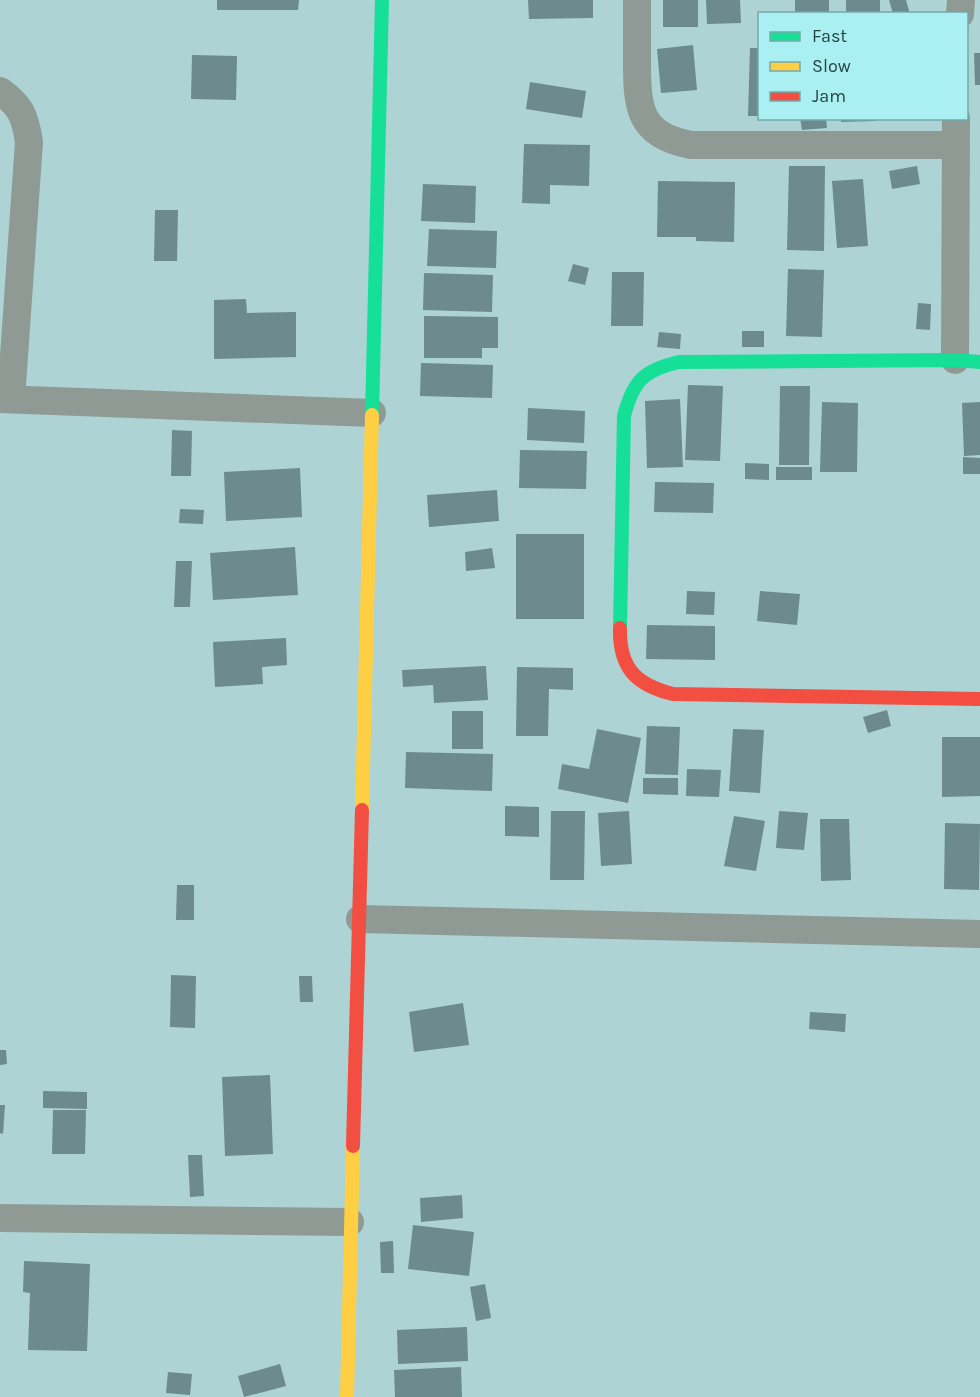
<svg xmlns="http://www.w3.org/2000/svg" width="980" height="1397" viewBox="0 0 980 1397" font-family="Karla,sans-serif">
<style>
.building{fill:#6d8a8e}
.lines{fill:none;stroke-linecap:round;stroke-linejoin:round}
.street{stroke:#8e9a93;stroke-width:28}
.fast{stroke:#16e098;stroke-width:14}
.slow{stroke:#ffcf43;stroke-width:14}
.jam{stroke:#f24e42;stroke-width:14}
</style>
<rect width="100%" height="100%" fill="#add3d4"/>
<g class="building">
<polygon points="217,0 299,0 298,10 217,10"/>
<polygon points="528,0 593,0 593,18 529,19"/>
<rect x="663" y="0" width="35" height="27"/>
<polygon points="706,0 740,0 741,23 707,24"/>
<rect x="795" y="0" width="34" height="14"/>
<rect x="846" y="0" width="34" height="14"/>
<polygon points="889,0 906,0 910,14 893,14"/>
<polygon points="693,45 697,90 661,93 657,49"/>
<polygon points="750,48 760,48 760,116 748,116"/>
<polygon points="974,53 980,53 980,85 975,85"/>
<polygon points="192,55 237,56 236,100 191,99"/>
<polygon points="530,82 586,91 582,118 526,109"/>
<polygon points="800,118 826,118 827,128 802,130"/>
<polygon points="841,118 875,118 875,121 841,122"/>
<polygon points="524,144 590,145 589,186 550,185 550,204 522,203"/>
<polygon points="789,166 825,166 824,251 787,250"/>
<polygon points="917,166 920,184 892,189 889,171"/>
<polygon points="863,179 868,246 837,248 832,181"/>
<polygon points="658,181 735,182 734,242 696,241 696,237 657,237"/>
<polygon points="423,184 476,186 475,223 421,221"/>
<polygon points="155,210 178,210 177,261 154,261"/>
<polygon points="429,229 497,231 496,268 427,266"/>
<polygon points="573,264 589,268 585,285 568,281"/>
<polygon points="788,269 824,270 822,337 786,336"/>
<polygon points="612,272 644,272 643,326 611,326"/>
<polygon points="424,273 493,275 492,312 423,310"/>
<polygon points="246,299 247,313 296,312 296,357 214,359 214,300"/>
<polygon points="918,303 931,304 930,330 916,329"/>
<polygon points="424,316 498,317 498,348 482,348 482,358 424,358"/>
<rect x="742" y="331" width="22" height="16"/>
<polygon points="659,332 681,334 680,349 657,347"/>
<polygon points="421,363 493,365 492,398 420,396"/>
<polygon points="688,385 723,386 720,461 685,460"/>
<polygon points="780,386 810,386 809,465 779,465"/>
<polygon points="680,399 683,467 647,468 645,401"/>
<polygon points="822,402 858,403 857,472 820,472"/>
<polygon points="980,402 980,455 964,456 962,403"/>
<polygon points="528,408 585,411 584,443 527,440"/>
<polygon points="172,430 192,431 191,476 171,476"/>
<polygon points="520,450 587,451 586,489 519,488"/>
<polygon points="963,457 980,458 980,474 963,474"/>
<polygon points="745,463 769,464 769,480 745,479"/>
<rect x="776" y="467" width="36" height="13"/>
<polygon points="300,468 302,517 226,521 224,472"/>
<polygon points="655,482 714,483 713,513 654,512"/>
<polygon points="497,490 499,521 429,527 427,495"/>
<polygon points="180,509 204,510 203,524 179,523"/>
<rect x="516" y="534" width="68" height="85"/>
<polygon points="295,547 298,595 213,600 210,553"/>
<polygon points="492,548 495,568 466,571 465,552"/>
<polygon points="176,561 192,561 190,607 174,607"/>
<polygon points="687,591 715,592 714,615 686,614"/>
<polygon points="760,591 800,594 797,625 757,621"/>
<polygon points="647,625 715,626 715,660 646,659"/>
<polygon points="286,638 287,665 262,667 263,684 215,687 213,642"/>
<polygon points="486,666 488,700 434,703 433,685 403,687 402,670"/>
<polygon points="517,667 573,668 573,690 549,689 548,736 516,736"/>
<polygon points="887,710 891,726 868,733 863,717"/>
<rect x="452" y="711" width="31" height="38"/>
<polygon points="647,726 680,727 678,775 645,774"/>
<polygon points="597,729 641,738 628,803 558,789 562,764 589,769"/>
<polygon points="733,729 764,730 760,793 729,791"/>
<polygon points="942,737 980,737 980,796 942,797"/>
<polygon points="406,752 493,754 492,791 405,788"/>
<polygon points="687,769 721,770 719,797 686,796"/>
<polygon points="643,778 678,778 678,795 643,794"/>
<polygon points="505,806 539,807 539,837 505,836"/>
<polygon points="551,811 585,811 584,880 550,880"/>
<polygon points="629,811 632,864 601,866 598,813"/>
<polygon points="779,811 808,813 804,850 776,848"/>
<polygon points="734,816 765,821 756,871 724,866"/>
<polygon points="820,819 849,819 851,880 821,881"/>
<polygon points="945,823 980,824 979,890 944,889"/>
<polygon points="177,885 194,885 194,920 176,920"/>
<polygon points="171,975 196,976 195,1028 170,1027"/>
<polygon points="299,976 312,976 313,1002 300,1002"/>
<polygon points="463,1003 469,1045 414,1052 409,1012"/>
<polygon points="810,1012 846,1014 845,1032 809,1029"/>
<polygon points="0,1050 6,1050 7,1064 0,1065"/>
<polygon points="270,1075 273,1154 225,1156 222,1077"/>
<polygon points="43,1091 87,1092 87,1109 43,1108"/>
<polygon points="0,1105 5,1105 3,1134 0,1133"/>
<polygon points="53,1110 86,1110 85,1154 52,1154"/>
<polygon points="188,1155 202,1155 204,1196 190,1197"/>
<polygon points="462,1195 463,1218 421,1222 420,1198"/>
<polygon points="413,1225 474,1232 469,1276 408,1269"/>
<polygon points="393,1241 394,1273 381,1273 380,1242"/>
<polygon points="24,1261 90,1264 87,1351 28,1350 30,1293 23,1292"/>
<polygon points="485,1284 491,1318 476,1321 470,1287"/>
<polygon points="467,1327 468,1361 398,1364 397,1330"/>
<polygon points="280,1364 286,1386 244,1397 238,1376"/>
<polygon points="461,1367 462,1397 395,1397 394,1370"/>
<polygon points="168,1372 192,1374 190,1395 166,1393"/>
</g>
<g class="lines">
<g class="street">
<path d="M637,0C637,20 637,40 637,60C637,107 638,135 691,145H955"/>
<polyline points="960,14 961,0"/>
<path d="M0,91C21,106 25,116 29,142L11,399"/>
<polyline points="955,360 956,118"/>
<polyline points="0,399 372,413"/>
<polyline points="360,919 980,934"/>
<polyline points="0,1218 350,1222"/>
</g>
<g class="fast">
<polyline points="372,415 382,0"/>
<path d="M620,628L624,416C633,381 644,370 679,362L955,360L980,362"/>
</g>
<g class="slow">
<polyline points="362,810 372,415"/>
<polyline points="347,1397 353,1146"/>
</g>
<g class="jam">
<path d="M620,628C619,668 636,685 673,694L980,699"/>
<polyline points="353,1146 362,810"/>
</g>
</g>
<rect x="758" y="12" width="210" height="108" fill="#aaeff1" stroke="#75aaab" stroke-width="1.5"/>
<rect x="770" y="32" width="30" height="9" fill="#16e098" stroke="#75aaab" stroke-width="1.5"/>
<text x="812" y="42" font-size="18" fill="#264343">Fast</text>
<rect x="770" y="62" width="30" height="9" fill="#ffcf43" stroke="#75aaab" stroke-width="1.5"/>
<text x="812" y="72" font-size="18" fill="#264343">Slow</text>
<rect x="770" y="92" width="30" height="9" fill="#f24e42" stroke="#75aaab" stroke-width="1.5"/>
<text x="812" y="102" font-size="18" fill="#264343">Jam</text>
</svg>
